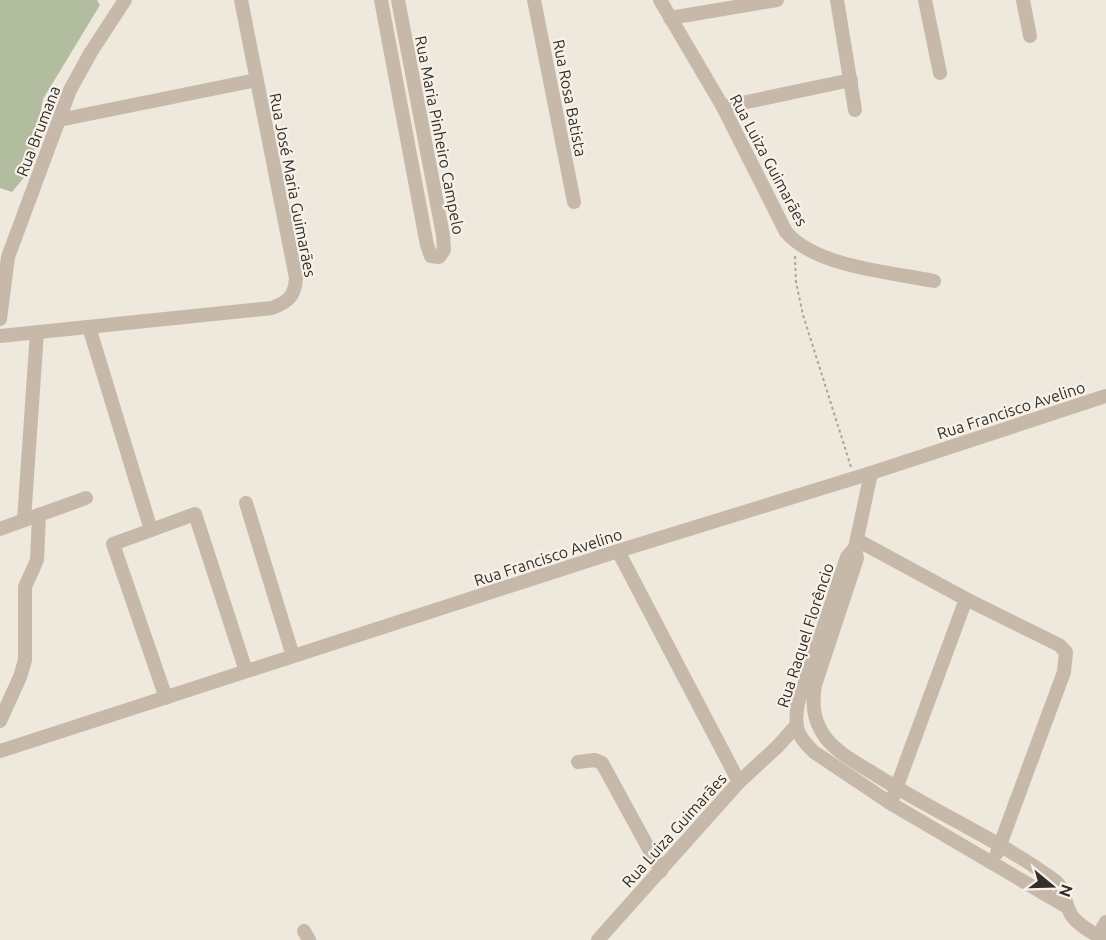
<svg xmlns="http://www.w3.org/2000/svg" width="1106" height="940" viewBox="0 0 1106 940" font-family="Ubuntu,sans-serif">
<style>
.green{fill:#b1bd9e}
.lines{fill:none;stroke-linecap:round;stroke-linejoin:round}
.path{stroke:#b2a394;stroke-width:2;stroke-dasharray:3 3;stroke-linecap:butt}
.minor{stroke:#c6b9aa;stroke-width:14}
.labels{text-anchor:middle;stroke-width:4.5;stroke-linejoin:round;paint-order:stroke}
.street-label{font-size:16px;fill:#342d29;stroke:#f7f2e9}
</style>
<rect width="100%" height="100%" fill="#efe8dd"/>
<polygon class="green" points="0,0 97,0 100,5 43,99 31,169 12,192 0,188"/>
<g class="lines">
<polyline class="path" points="795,256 796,282 803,315 851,467"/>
<g class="minor">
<polyline points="381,0 427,245 431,256 439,257 444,250 443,235 398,0"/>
<polyline points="534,0 574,202"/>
<path d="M660,0L723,107L786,232C816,267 890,272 934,281"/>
<polyline points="837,0 855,110"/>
<polyline points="925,0 940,73"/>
<polyline points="1023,0 1030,36"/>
<polyline points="670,18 777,0"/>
<polyline points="723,107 851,80"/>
<polyline points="59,120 256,80"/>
<polyline points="0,319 8,257 70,90 91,52 125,0"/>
<polyline points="89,327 151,530"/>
<path d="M0,336L272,308C288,302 295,296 296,278L241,0"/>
<path d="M871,473L855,548L857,558L815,685C812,704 813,720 825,737C838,754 859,764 876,775C934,812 999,840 1054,880C1066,889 1064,904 1072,916C1079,926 1095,934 1105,940"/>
<polyline points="246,503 293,656"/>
<polyline points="24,520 37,332"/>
<polyline points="0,529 86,498"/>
<polyline points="857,540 966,599 1059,645 1066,652 1064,672 997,853"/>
<path d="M855,548L847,557L798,703C794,727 796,735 814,752L890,803L1067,907"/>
<polyline points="618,551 739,782"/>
<polyline points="166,698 113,544 195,514 246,671"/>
<polyline points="0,721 20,677 25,660 25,587 37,560 39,515"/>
<polyline points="0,751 618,551 871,473 1106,396"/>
<polyline points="578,762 595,760 602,763 661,871"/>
<polyline points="893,797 966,599"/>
<polyline points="304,931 309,940"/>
<polyline points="1098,936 1106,922"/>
<polyline points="598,940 739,782 778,746 795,727"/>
</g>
</g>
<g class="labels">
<g class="street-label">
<text transform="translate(570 98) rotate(79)" y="6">Rua Rosa Batista</text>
<text transform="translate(38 131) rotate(-69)" y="6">Rua Brumana</text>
<text transform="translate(440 135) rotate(79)" y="6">Rua Maria Pinheiro Campelo</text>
<text transform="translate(769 160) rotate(62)" y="6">Rua Luiza Guimarães</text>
<text transform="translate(293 185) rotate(79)" y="6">Rua José Maria Guimarães</text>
<text transform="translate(1011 410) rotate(-18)" y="6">Rua Francisco Avelino</text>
<text transform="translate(548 557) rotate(-18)" y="6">Rua Francisco Avelino</text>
<text transform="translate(805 635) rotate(-72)" y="6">Rua Raquel Florêncio</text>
<text transform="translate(674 830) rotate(-48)" y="6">Rua Luiza Guimarães</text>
</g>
</g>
<g transform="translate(1052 886) rotate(109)" stroke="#f7f2e9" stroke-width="4.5" paint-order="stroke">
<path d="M0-4.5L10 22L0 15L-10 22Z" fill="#342d29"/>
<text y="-9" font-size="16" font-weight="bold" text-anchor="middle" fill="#342d29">N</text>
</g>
</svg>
